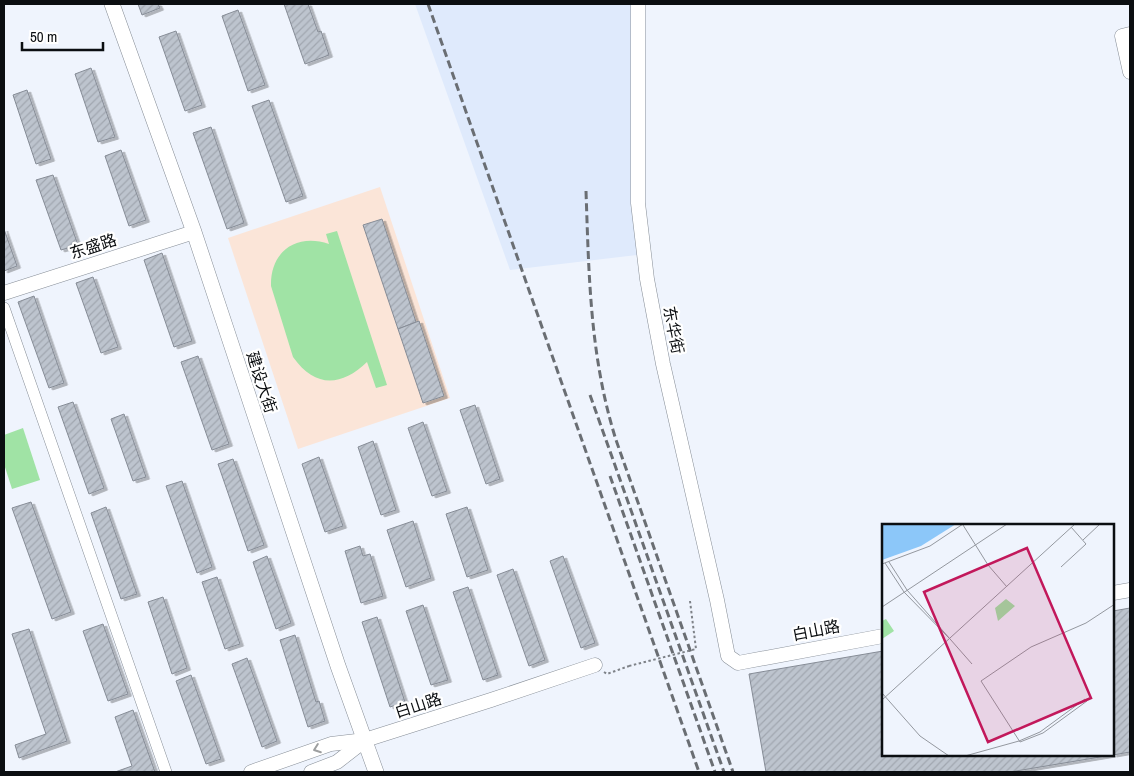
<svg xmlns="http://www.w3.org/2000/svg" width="1134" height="776" viewBox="0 0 1134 776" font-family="'Archivo Narrow','Noto Sans SC',sans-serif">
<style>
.built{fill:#dfeafc}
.education{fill:#fbe5d8}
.green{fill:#a0e3a5}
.building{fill:url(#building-hatch);stroke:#868c96;filter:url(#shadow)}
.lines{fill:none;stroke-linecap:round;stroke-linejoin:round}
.minor-casing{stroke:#878e97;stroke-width:12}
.tertiary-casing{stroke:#878e97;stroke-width:15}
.secondary-casing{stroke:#878e97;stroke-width:16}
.path{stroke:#7e8288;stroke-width:2;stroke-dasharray:2.5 2.5;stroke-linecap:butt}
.minor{stroke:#fff;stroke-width:11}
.tertiary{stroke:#fff;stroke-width:14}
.secondary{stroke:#fff;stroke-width:15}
.rail{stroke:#6a6e73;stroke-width:3;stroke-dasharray:8 4;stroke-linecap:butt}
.path-bridge{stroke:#7e8288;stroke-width:2;stroke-dasharray:2.5 2.5;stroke-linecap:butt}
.oneway{stroke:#9d9fa0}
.labels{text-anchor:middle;stroke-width:4.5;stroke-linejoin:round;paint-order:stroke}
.street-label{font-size:16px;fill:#0b0e11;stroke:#fff}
.inset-road{fill:none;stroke:#94989f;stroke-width:1}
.view{fill:#c2185b;fill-opacity:0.15;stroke:#c2185b;stroke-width:2.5}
.inset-edge{fill:none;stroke:#0b0e11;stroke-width:2.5}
</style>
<defs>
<pattern id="building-hatch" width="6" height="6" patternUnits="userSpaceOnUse" patternTransform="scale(1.25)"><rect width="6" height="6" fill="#bdc4ce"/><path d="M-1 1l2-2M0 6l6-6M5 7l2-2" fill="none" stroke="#a1a7b0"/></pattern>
<filter id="shadow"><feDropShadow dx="3.5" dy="2" stdDeviation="0" flood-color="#0004"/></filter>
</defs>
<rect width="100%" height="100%" fill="#eff4fd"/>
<polygon class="built" points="415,4 633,4 637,255 510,270"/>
<polygon class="education" points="380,187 450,398 298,449 228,238"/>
<g class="green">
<path d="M337,231L387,385L376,388L367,362C341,387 315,388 293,357L271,286C270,251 297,233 329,244L326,234Z"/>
<polygon points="23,428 40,480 12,489 4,464 4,435"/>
</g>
<g class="building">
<polygon points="138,4 158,4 160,8 142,15"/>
<polygon points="284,4 308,4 318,32 321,31 329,55 305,64"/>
<polygon points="238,10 265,85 248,91 222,16"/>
<polygon points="176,31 202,105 185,111 159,37"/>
<polygon points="91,68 115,137 98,142 75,74"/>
<polygon points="27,90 51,159 36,164 13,95"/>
<polygon points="269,100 303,196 286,202 252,106"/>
<polygon points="211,127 244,223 227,229 193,133"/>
<polygon points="121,150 146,220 129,226 105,156"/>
<polygon points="53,175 78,245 61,250 36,180"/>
<polygon points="382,219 416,322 398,329 363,225"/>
<polygon points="4,229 17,266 4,271"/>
<polygon points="162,253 192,341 174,347 144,260"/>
<polygon points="93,277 118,347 101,353 76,283"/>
<polygon points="34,296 64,383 49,388 18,302"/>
<polygon points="419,321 444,396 423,403 398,329"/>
<polygon points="198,356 229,444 212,450 181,362"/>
<polygon points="73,402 104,488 89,494 58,407"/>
<polygon points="475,405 500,479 486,484 460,410"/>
<polygon points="124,414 146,477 133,481 111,419"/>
<polygon points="423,422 447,491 432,496 408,428"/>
<polygon points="373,441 396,510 381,515 358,447"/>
<polygon points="319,457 343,526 325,532 302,464"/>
<polygon points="233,459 264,545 248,551 218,464"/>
<polygon points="182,481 212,567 197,573 166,486"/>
<polygon points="31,502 71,612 52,619 12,508"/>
<polygon points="106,507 137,594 121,599 91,513"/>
<polygon points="467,507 488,570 467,577 446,514"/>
<polygon points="413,521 431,578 406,587 387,530"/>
<polygon points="360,546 363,556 370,554 383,596 361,603 345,551"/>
<polygon points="267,556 291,623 276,629 253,562"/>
<polygon points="563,556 595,643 581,648 550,561"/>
<polygon points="513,569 545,660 529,666 497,575"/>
<polygon points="217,577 240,644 225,649 202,582"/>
<polygon points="468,587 498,675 483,680 453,592"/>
<polygon points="163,597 187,668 172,674 148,602"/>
<polygon points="423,605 448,680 431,685 406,611"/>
<polygon points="1130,608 1130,752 1113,755 1113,611"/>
<polygon points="377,617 405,702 390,707 362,622"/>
<polygon points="103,624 128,694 108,701 83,631"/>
<polygon points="29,629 67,741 19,758 15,745 46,734 12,634"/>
<polygon points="295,635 316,702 319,701 325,721 308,727 280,640"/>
<polygon points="883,651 883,755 1112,755 1010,772 766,772 749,674"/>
<polygon points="247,658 277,741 262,747 232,664"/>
<polygon points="191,675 221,759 206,764 176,681"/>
<polygon points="133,710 155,772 115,772 132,766 115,717"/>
</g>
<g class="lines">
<defs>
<polyline id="minor" points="4,308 166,772"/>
<g id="tertiary">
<polyline points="638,4 638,203 647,279 663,364 717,600 728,656 738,663 883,636"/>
<polyline points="1130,34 1122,36 1130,72"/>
<polyline points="4,293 194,232"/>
<polyline points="1113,593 1130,590"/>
<polyline points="251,772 331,744 365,740 491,700 595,665"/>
<polyline points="311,772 337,762 364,741"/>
</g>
<polyline id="secondary" points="112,4 194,232 338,666 376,772"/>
</defs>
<use href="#minor" class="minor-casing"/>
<use href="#tertiary" class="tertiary-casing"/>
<use href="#secondary" class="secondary-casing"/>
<g class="path">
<polyline points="690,601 696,649"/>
<polyline points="604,672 607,674 629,666"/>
</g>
<use href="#minor" class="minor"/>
<use href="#tertiary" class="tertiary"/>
<use href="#secondary" class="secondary"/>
<g class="rail">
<polyline points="428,4 699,772"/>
<path d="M586,191C589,278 590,357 616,440L733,772"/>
<polyline points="590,395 724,772"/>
<polyline points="610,476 715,772"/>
</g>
<polyline class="path-bridge" points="629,666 696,649"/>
</g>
<defs><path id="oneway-chevron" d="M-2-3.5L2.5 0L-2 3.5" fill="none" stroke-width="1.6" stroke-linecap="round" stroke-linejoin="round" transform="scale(1.25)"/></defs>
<use class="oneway" href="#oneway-chevron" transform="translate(317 749) rotate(160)"/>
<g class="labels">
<g class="street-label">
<text transform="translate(93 246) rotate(-18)" y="6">东盛路</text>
<text transform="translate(674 330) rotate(79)" y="6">东华街</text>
<text transform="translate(262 382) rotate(72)" y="6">建设大街</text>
<text transform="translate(816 630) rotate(-11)" y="6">白山路</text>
<text transform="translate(418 705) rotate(-18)" y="6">白山路</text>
</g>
</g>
<g transform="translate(882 524)">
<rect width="232" height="232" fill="#eff4fd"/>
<path d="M124,75L133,82L116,97L113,84ZM4,95L12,107L0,115V97Z" fill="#a0e3a5"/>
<path d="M0,0H74L39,22L0,36Z" fill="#8cc7f9"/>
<path class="inset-road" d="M81,1L106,41L125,63M201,16L218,0M7,38L25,66L90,140M3,39L22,68L67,114M0,40L48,22L81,0M179,43L204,20L189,3M0,83L125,0M0,169L38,212L67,232M203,175L205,177L161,209L138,218L99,157L149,123L204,99L233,80M0,176L193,0M137,217L158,208L203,175M83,232L137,217"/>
<path class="view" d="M145,24L209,174L106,218L42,68Z"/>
<rect width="232" height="232" class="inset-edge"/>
</g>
<rect width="1134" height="776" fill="none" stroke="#0b0e11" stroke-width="10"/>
<path d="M22 42v8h81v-8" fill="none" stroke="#0b0e11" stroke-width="2.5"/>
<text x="30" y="42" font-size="15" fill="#0b0e11" stroke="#ffffff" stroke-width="4" paint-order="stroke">50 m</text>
</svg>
